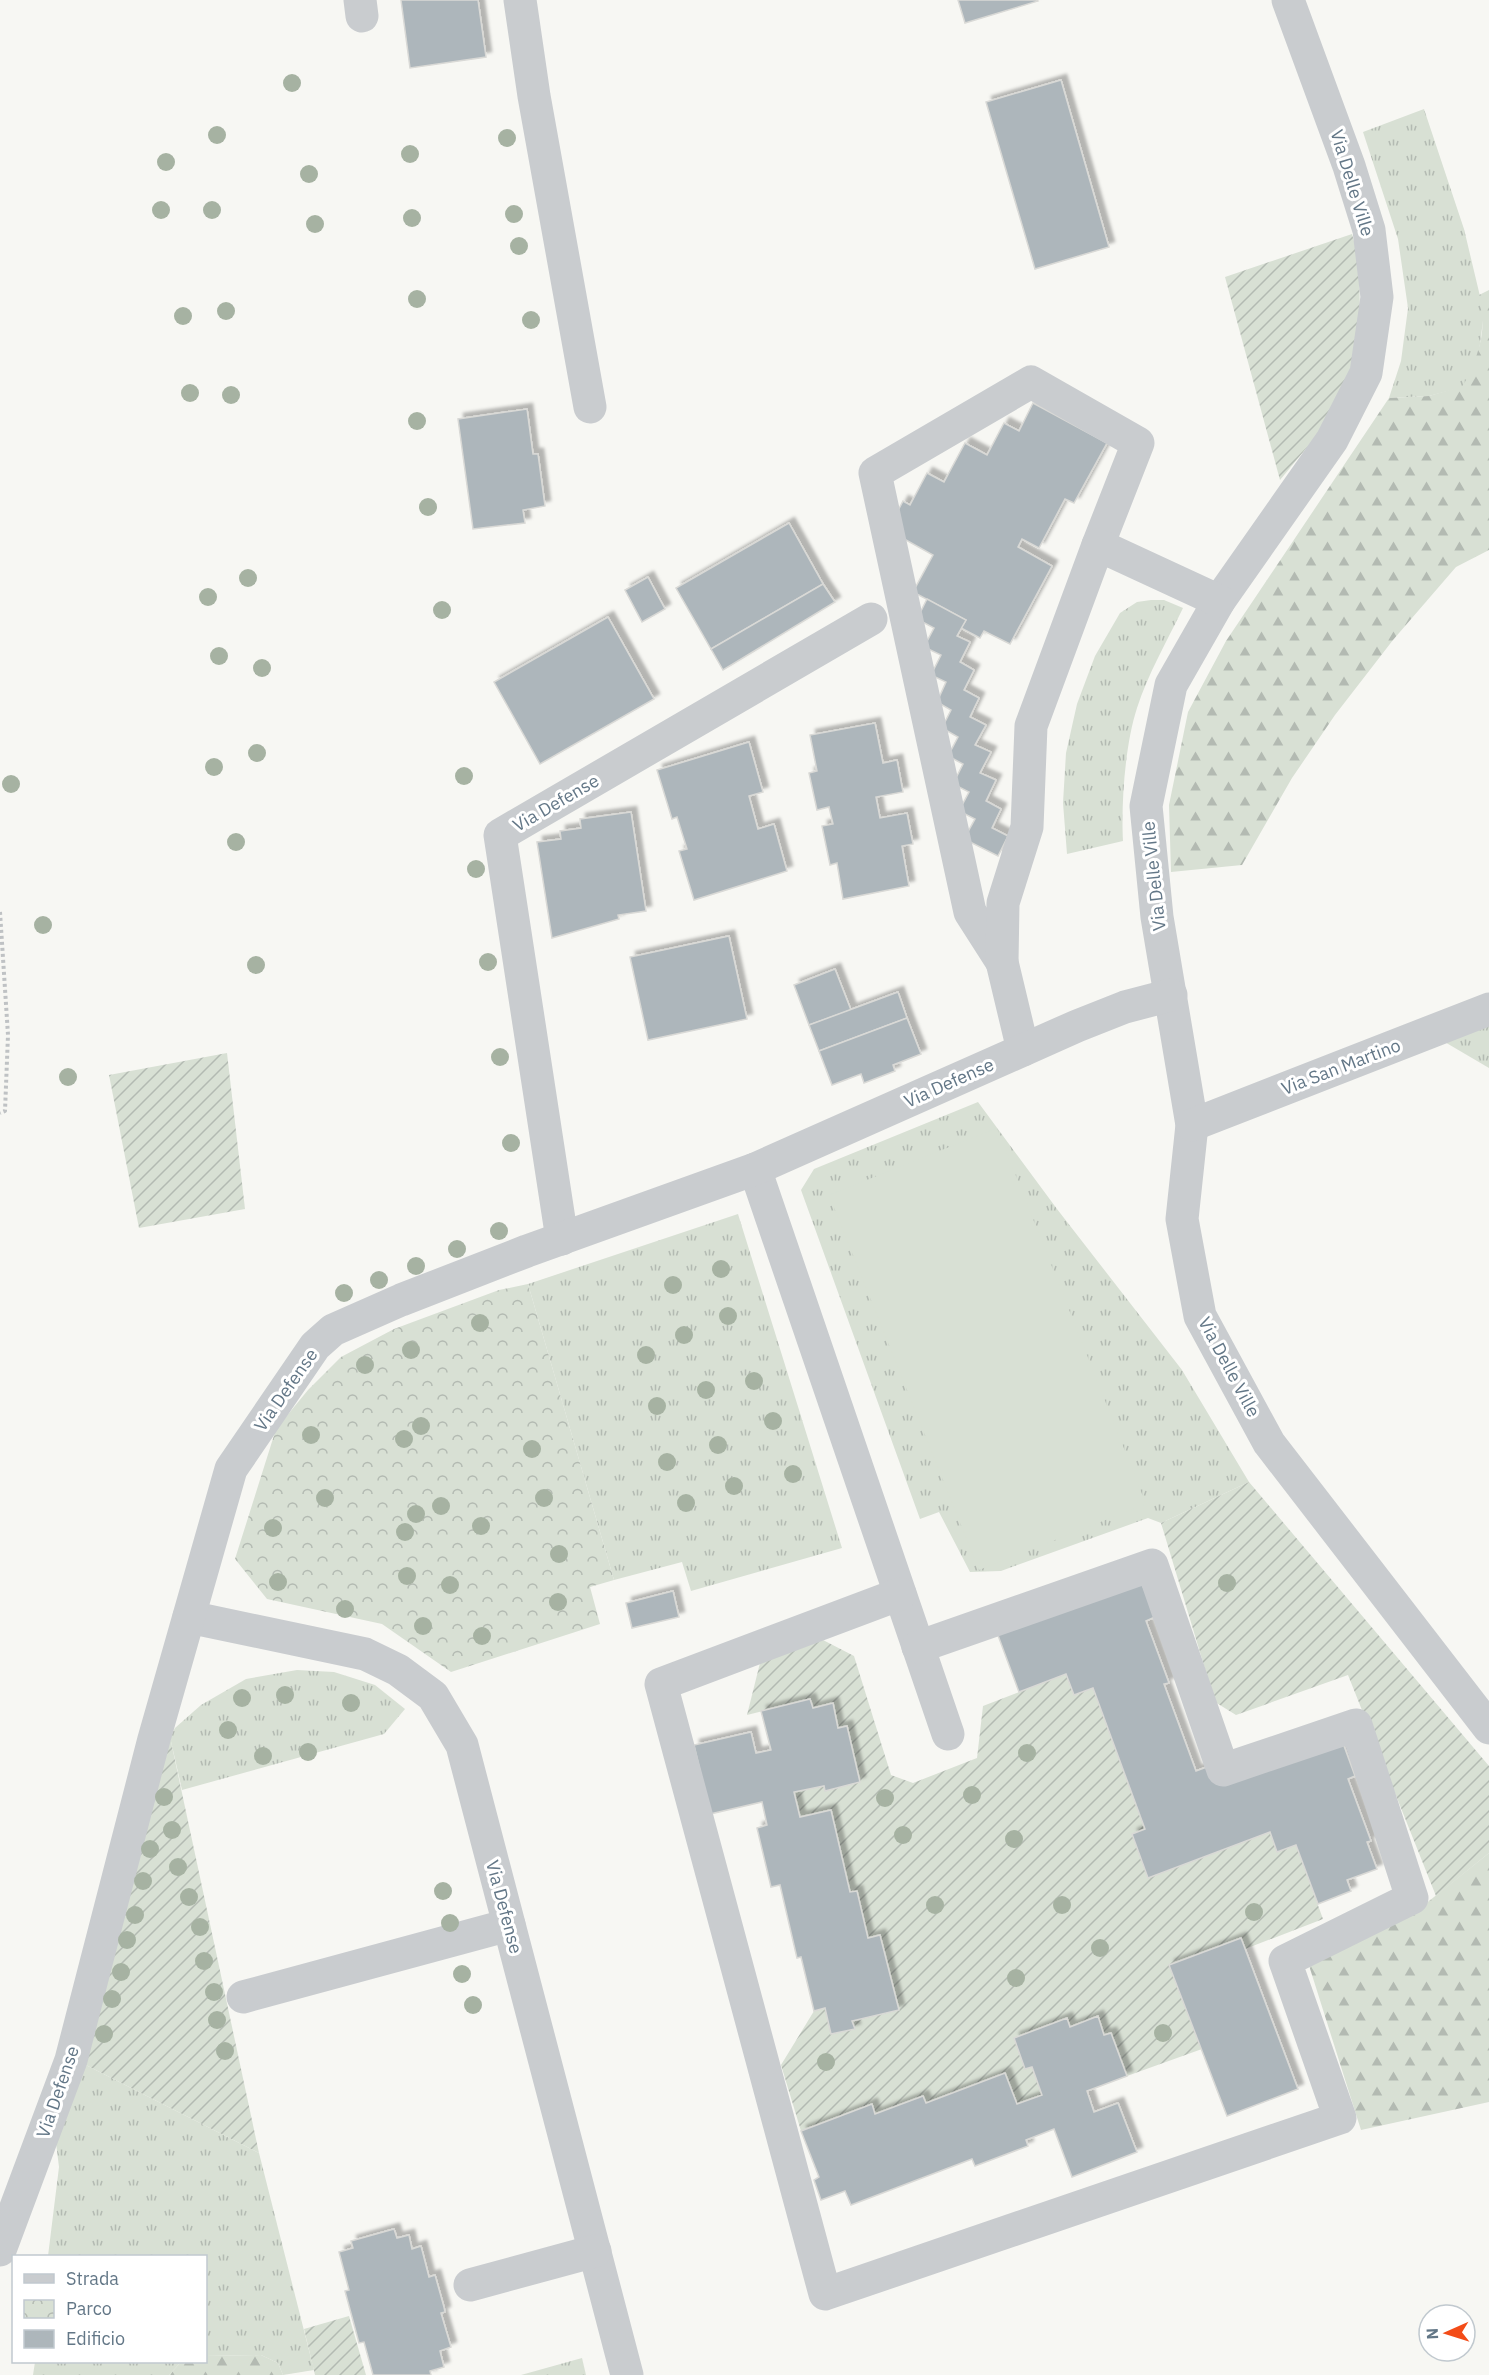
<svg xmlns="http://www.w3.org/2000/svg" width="1489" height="2375" viewBox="0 0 1489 2375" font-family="'IBM Plex Sans',sans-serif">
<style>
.grass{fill:url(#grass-tufts)}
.forest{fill:url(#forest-firs)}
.park{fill:url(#park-crowns)}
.garden{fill:url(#garden-furrows)}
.pitch{fill:#d8e0d4}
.building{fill:#adb6bb;stroke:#d9d9d6;stroke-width:1.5;filter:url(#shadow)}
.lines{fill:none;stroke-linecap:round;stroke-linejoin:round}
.path{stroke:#bfc2c4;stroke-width:4;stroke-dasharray:3 3;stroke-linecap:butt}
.minor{stroke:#c9cccf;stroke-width:33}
.tree{fill:#a6b2a2}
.labels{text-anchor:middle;stroke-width:6;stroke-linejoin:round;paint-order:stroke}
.street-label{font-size:18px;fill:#637787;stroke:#fff}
</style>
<defs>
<pattern id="grass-tufts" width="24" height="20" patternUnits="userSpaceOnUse" patternTransform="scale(1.5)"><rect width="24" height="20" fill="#d8e0d4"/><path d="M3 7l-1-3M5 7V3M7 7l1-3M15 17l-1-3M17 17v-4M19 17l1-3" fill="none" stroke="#b3bab2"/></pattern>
<pattern id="forest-firs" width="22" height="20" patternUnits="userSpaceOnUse" patternTransform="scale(1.5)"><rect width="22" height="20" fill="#d8e0d4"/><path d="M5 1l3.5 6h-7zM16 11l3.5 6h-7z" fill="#b3bab2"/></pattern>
<pattern id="park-crowns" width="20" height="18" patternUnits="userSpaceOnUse" patternTransform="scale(1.5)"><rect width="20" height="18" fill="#d8e0d4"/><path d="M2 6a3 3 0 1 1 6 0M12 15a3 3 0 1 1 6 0" fill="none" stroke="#b3bab2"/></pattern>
<pattern id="garden-furrows" width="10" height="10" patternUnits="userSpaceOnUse" patternTransform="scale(1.5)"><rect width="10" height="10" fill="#d8e0d4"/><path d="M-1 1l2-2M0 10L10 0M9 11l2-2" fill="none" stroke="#b3bab2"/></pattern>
<filter id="shadow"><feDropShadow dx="5.5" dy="-5.5" stdDeviation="1.5" flood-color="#0004"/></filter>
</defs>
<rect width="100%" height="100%" fill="#f7f7f3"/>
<g class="grass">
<polygon points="1424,109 1464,229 1484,313 1478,359 1463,387 1429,396 1389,398 1401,361 1408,308 1398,239 1363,132"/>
<path d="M1151,600H1164L1183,608C1167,641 1148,674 1137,708C1125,745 1121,803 1123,841L1067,854L1063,803L1066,753L1077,704L1095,656L1120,613L1137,602Z"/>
<polygon points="1489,1024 1489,1068 1443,1041"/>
<polygon points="978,1102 1057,1209 1182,1370 1249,1482 1161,1523 1148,1518 1001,1571 970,1572 939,1512 920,1519 801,1190 814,1169"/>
<polygon points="738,1214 842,1548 691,1591 682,1562 614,1580 528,1284"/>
<polygon points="297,1670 334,1672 375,1685 405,1709 384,1734 182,1790 170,1737 175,1728 201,1705 246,1679"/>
<polygon points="78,2061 259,2153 314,2370 283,2375 278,2363 261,2355 206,2356 206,2256 48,2256 59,2167 55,2135"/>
<polygon points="582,2358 586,2375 521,2375"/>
<polygon points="35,2362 181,2362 169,2375 33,2375"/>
</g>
<g class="forest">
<path d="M1489,290V550L1456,567L1393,640L1335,715L1292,778L1242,865L1171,872L1169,805L1188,712L1226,641L1389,398L1429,396L1463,386C1479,355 1488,330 1479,295Z"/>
<polygon points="1489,1853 1489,2102 1361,2130 1306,1956 1424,1905"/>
<polygon points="261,2355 278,2363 283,2375 169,2375 181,2362 206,2362 206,2356"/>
</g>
<polygon class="park" points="528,1284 614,1580 590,1587 600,1624 451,1672 382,1624 267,1599 235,1559 276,1429 308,1390 341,1357 394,1329 499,1290"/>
<g class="garden">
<polygon points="1352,234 1359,259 1360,319 1351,370 1328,422 1280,480 1225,277"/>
<polygon points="227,1053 245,1209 139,1228 109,1075"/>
<polygon points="1249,1482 1489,1766 1489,1853 1436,1896 1348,1675 1236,1715 1215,1702 1161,1523"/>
<polygon points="823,1640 854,1656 891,1775 913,1783 977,1758 983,1706 1066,1674 1074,1695 1093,1688 1145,1829 1132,1834 1148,1878 1270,1832 1277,1852 1296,1845 1323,1919 1245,1949 1202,2049 1127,2076 1111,2033 1104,2035 1098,2016 1070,2027 1067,2018 1014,2038 1025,2068 1032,2067 1042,2095 1017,2104 1005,2073 926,2103 923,2096 875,2114 872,2104 801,2131 781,2065 814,2011 825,2008 832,2034 854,2029 852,2021 899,2009 880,1936 868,1938 857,1891 850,1892 831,1810 800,1817 794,1792 824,1786 825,1791 860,1782 847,1726 838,1728 832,1704 813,1708 810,1699 747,1715 760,1663"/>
<polygon points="170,1737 259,2153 78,2061"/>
<polygon points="349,2316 366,2375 315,2375 304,2329"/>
</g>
<polygon class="pitch" points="997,1128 1146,1504 979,1570 829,1195"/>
<g class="building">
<polygon points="401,0 478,0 486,57 410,68"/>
<polygon points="958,0 1037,0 1038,1 965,23"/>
<polygon points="1061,80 1109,247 1035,269 986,102"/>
<polygon points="1033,403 1107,443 1074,503 1065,499 1039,548 1022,539 1018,547 1052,566 1010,644 984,631 980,638 961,628 966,620 913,592 933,555 888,530 903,501 910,505 927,473 944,482 965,443 987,455 1004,423 1019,431"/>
<polygon points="527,409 533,454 538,454 545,506 523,510 525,523 473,529 458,419"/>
<polygon points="789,523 823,584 711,649 676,588"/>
<polygon points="648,577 665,609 642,622 625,590"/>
<polygon points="823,584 835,602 723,670 711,649"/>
<polygon points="927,599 966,620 957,636 970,642 960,662 974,670 964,690 979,698 970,717 986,725 975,745 991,752 980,773 996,780 986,801 1001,809 992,828 1008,836 998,856 964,839 975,819 959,811 969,792 953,784 963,764 948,756 958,737 942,728 951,710 937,702 946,682 931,675 941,655 924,647 934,628 917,619"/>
<polygon points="608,617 654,699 540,764 494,682"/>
<polygon points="875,723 883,763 897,760 903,792 876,797 880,818 907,813 913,844 902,846 909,886 843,899 837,863 830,865 822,826 833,824 829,807 817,810 809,773 817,771 810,735"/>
<polygon points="749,742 763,792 749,796 758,829 774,824 787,871 694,900 679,851 687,849 677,817 672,819 657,770"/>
<polygon points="631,812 646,911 618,915 619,919 552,938 537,842 561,839 560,831 581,828 580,819"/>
<polygon points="729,936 747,1019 648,1040 630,957"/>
<polygon points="835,969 851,1010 809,1025 794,985"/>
<polygon points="898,992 907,1018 819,1051 809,1025"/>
<polygon points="907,1018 921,1054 893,1065 895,1071 864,1083 861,1074 832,1085 819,1051"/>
<polygon points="1139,1576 1155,1617 1146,1621 1169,1683 1164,1684 1196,1771 1212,1765 1340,1735 1355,1776 1348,1779 1371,1841 1367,1842 1377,1869 1347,1880 1351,1891 1318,1904 1296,1845 1277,1852 1270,1832 1148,1878 1132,1834 1145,1829 1093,1688 1074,1695 1066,1674 1019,1692 996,1630"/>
<polygon points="673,1591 679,1617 632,1628 626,1603"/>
<polygon points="810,1699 813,1708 833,1703 838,1728 847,1726 860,1782 825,1791 824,1786 794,1792 800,1817 831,1810 850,1892 857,1891 868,1938 880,1935 899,2010 852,2021 855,2029 831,2034 825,2008 814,2011 801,1957 797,1958 780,1885 771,1887 757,1828 767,1825 762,1802 710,1814 694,1745 751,1732 756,1753 771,1750 761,1711"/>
<polygon points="1241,1938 1298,2089 1227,2116 1169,1965"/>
<polygon points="1098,2016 1104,2035 1111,2033 1127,2076 1087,2091 1094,2112 1118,2103 1137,2152 1072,2177 1054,2129 1026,2140 1028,2146 975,2166 972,2159 851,2205 845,2191 821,2200 814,2180 819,2177 801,2131 872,2104 875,2114 923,2096 926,2103 1005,2073 1017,2104 1042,2095 1032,2067 1025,2069 1014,2038 1067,2018 1070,2027"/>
<polygon points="394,2229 397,2238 409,2235 412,2249 421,2246 429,2277 435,2275 444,2307 445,2312 441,2313 451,2347 440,2351 444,2367 430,2371 431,2375 373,2375 364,2342 359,2343 345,2291 349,2290 339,2252 353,2248 351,2241"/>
</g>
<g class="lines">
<polyline class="path" points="0,912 8,1035 5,1111 0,1113"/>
<g class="minor">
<polyline points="360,0 362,16"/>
<polyline points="520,0 534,96 590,407"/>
<polyline points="1288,0 1349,166 1369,230 1377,297 1366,373 1332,440 1219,601 1171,685 1146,806 1157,917 1192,1125 1182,1219 1200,1316 1269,1443 1489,1728"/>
<polyline points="1002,962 970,912 875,473 1031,382 1138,443 1098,545"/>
<polyline points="1023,1050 1002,962 1003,903 1027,827 1031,726 1098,545 1219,601"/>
<polyline points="1192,1125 1489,1009"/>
<polyline points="755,1169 948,1734"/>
<polyline points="562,1239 500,835 871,619"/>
<polyline points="900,1594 661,1684 825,2294 1340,2118 1285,1961 1412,1898 1356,1725 1223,1770 1152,1565 918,1647"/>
<polyline points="189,1617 365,1654 398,1670 433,1696 462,1745 627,2375"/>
<polyline points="243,1997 509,1925"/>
<polyline points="0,2250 71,2060 154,1739 231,1469 315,1346 333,1330 401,1300 527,1251 755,1169 1077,1026 1125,1007 1171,995"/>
<polyline points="470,2285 595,2251"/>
</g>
</g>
<g class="tree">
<circle cx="292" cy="83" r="9"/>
<circle cx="217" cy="135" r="9"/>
<circle cx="507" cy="138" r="9"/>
<circle cx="410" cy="154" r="9"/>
<circle cx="166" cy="162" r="9"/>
<circle cx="309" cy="174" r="9"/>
<circle cx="161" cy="210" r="9"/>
<circle cx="212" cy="210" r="9"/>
<circle cx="514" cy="214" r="9"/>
<circle cx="412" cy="218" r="9"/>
<circle cx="315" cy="224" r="9"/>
<circle cx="519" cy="246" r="9"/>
<circle cx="417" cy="299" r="9"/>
<circle cx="226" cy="311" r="9"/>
<circle cx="183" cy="316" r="9"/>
<circle cx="531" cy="320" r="9"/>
<circle cx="190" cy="393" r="9"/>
<circle cx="231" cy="395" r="9"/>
<circle cx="417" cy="421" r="9"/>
<circle cx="428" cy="507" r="9"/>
<circle cx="248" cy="578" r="9"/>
<circle cx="208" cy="597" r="9"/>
<circle cx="442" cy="610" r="9"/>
<circle cx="219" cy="656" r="9"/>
<circle cx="262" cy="668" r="9"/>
<circle cx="257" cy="753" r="9"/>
<circle cx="214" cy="767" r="9"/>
<circle cx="464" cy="776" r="9"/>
<circle cx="11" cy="784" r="9"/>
<circle cx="236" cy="842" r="9"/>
<circle cx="476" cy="869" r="9"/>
<circle cx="43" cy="925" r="9"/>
<circle cx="488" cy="962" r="9"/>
<circle cx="256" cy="965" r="9"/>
<circle cx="500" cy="1057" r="9"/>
<circle cx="68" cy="1077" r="9"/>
<circle cx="511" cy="1143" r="9"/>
<circle cx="499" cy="1231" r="9"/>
<circle cx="457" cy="1249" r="9"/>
<circle cx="416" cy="1266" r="9"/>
<circle cx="721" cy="1269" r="9"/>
<circle cx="379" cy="1280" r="9"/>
<circle cx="673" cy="1285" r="9"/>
<circle cx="344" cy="1293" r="9"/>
<circle cx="728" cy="1316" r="9"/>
<circle cx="480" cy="1323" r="9"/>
<circle cx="684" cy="1335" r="9"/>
<circle cx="411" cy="1350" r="9"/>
<circle cx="646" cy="1355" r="9"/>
<circle cx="365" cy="1365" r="9"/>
<circle cx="754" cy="1381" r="9"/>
<circle cx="706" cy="1390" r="9"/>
<circle cx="657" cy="1406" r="9"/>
<circle cx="773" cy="1421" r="9"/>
<circle cx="421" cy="1426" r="9"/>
<circle cx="311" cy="1435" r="9"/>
<circle cx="404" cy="1439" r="9"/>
<circle cx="718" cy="1445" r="9"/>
<circle cx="532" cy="1449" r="9"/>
<circle cx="667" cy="1462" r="9"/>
<circle cx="793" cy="1474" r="9"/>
<circle cx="734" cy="1486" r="9"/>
<circle cx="325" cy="1498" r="9"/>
<circle cx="544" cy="1498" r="9"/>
<circle cx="686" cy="1503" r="9"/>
<circle cx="441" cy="1506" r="9"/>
<circle cx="416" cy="1514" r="9"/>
<circle cx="481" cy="1526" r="9"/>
<circle cx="273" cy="1528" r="9"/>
<circle cx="405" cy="1532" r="9"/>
<circle cx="559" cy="1554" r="9"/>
<circle cx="407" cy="1576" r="9"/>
<circle cx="278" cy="1582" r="9"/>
<circle cx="1227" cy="1583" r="9"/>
<circle cx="450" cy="1585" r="9"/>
<circle cx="558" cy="1602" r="9"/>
<circle cx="345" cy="1609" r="9"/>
<circle cx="423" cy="1626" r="9"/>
<circle cx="482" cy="1636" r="9"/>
<circle cx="285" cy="1695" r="9"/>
<circle cx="242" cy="1698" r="9"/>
<circle cx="351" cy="1703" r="9"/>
<circle cx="228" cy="1730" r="9"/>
<circle cx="308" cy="1752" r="9"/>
<circle cx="1027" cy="1753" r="9"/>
<circle cx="263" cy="1756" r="9"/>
<circle cx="972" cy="1795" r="9"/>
<circle cx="164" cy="1797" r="9"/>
<circle cx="885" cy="1798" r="9"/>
<circle cx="172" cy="1830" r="9"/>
<circle cx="903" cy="1835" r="9"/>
<circle cx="1014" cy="1839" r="9"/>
<circle cx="150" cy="1849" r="9"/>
<circle cx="178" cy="1867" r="9"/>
<circle cx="143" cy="1881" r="9"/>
<circle cx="443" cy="1891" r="9"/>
<circle cx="189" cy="1897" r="9"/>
<circle cx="935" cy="1905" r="9"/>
<circle cx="1062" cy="1905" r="9"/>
<circle cx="1254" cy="1912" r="9"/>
<circle cx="135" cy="1915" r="9"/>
<circle cx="450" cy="1923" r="9"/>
<circle cx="200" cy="1927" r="9"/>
<circle cx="127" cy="1940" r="9"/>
<circle cx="1100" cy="1948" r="9"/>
<circle cx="204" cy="1961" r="9"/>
<circle cx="121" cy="1972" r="9"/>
<circle cx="462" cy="1974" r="9"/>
<circle cx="1016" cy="1978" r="9"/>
<circle cx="214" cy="1992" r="9"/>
<circle cx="112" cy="1999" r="9"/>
<circle cx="473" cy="2005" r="9"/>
<circle cx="217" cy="2020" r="9"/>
<circle cx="1163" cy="2033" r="9"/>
<circle cx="104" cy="2034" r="9"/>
<circle cx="225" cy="2051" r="9"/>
<circle cx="826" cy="2062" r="9"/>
</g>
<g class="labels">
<g class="street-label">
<text transform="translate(1352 183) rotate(73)" y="6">Via Delle Ville</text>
<text transform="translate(556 803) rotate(-30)" y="6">Via Defense</text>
<text transform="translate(1154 876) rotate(-96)" y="6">Via Delle Ville</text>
<text transform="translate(1341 1067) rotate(-21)" y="6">Via San Martino</text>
<text transform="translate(949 1083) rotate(-24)" y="6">Via Defense</text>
<text transform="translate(1229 1367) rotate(62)" y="6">Via Delle Ville</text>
<text transform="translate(286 1390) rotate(-55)" y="6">Via Defense</text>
<text transform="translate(504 1907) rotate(75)" y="6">Via Defense</text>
<text transform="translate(58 2092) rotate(-71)" y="6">Via Defense</text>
</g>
</g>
<rect x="12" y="2255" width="195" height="108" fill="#ffffff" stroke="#c1c9cf" stroke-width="1.5"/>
<rect x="24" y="2274" width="30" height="9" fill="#c9cccf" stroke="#c1c9cf" stroke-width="1.5"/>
<text x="66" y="2285" font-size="18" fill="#637787">Strada</text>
<rect x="24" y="2300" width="30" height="18" fill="url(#park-crowns)" stroke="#c1c9cf" stroke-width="1.5"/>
<text x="66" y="2315" font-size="18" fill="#637787">Parco</text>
<rect x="24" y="2330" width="30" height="18" fill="#adb6bb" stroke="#c1c9cf" stroke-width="1.5"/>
<text x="66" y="2345" font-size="18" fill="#637787">Edificio</text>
<g transform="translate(1447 2333) rotate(267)"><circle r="28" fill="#ffffff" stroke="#c1c9cf" stroke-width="1.5"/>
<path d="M0-4.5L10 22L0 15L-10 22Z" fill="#f34c18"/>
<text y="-9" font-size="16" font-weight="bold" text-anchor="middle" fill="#637787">N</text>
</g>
</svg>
